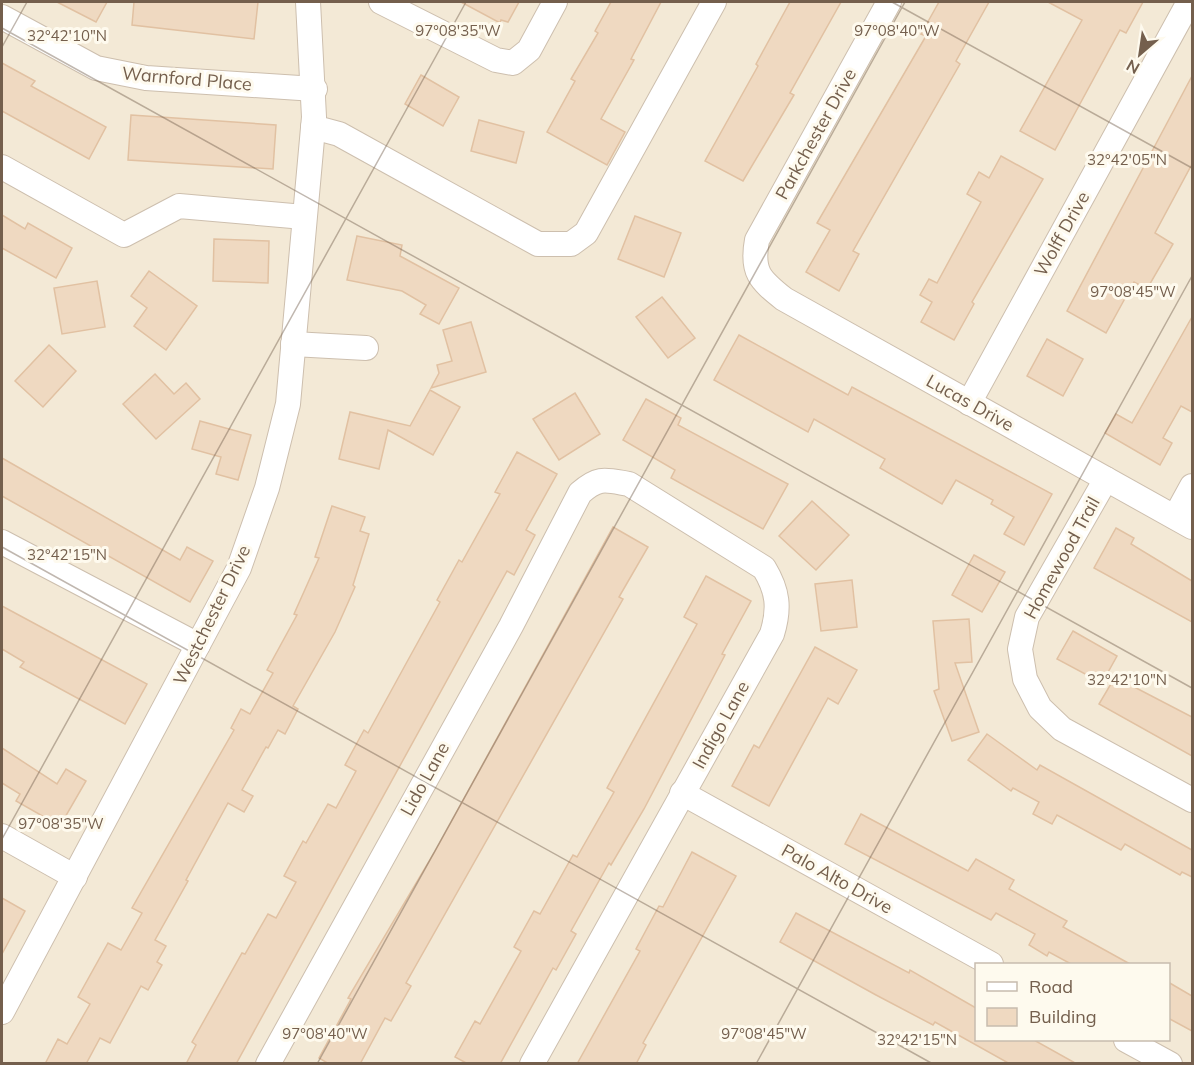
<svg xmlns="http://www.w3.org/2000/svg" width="1194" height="1065" viewBox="0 0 1194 1065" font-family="Mulish,sans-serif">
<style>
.residential{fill:#f3e9d6;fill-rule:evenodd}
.building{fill:#efd9c1;stroke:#e1c1a2;stroke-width:1.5}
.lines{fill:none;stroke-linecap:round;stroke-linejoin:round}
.minor-casing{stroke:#cdbfae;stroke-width:26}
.minor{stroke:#fff;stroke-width:24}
.ticks{fill:none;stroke:#745f4d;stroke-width:1.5;stroke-opacity:0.45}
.labels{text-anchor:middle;stroke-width:6;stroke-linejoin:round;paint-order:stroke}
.street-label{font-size:18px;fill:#745f4d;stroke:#fefaee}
.ticks-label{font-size:15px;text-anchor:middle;fill:#745f4d;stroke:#fefaee;stroke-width:6;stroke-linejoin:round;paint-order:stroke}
</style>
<rect width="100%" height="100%" fill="#fbf6e8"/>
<path class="residential" d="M2,2H1192V1063L2,1064ZM976,964H1168V1040H976Z"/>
<g class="building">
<polygon points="57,2 107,2 96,22"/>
<polygon points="134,2 258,2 254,39 132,25"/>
<polygon points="461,2 519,2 508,22 501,20 500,23"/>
<polygon points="611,2 661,2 631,59 634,60 601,119 625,132 607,165 547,132 575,81 571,79 598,33 595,31"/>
<polygon points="790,2 841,2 790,93 794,95 743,181 705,161 758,66 756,64"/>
<polygon points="939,2 989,2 956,61 960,64 853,251 859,254 839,291 806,272 830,230 817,223 926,36 921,34"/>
<polygon points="1048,2 1143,2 1126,33 1120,30 1055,150 1020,131 1082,20"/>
<polygon points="2,63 35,81 31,86 106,127 89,159 2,111"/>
<polygon points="421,75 459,97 443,126 405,104"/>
<polygon points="1192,76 1192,164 1155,233 1173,244 1147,289 1134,282 1106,333 1067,311"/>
<polygon points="131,115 276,125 273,169 128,160"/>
<polygon points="479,120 524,132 516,163 471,151"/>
<polygon points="1001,156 1043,179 972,302 974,304 954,340 921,322 932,302 920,295 929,279 937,283 981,202 967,194 979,172 989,178"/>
<polygon points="2,215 25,229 28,223 72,248 56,278 2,248"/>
<polygon points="635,216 681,233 664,277 618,259"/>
<polygon points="357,236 402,245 400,256 459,288 439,324 420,314 426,305 402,291 347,280"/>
<polygon points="214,239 269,241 268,283 213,281"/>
<polygon points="149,271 197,306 166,350 134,326 147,308 131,296"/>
<polygon points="97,281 105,327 62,334 54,288"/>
<polygon points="662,297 695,338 668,358 636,317"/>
<polygon points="1192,317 1192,412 1181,406 1163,438 1172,443 1160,465 1105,433 1116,414 1132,423"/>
<polygon points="471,322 486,372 431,388 439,373 437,365 452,361 443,330"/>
<polygon points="739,335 848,395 852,387 1052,494 1024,545 1004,534 1014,517 991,504 993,500 956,480 942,504 880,468 885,459 814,419 808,432 714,380"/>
<polygon points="1047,339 1083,359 1063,396 1027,376"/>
<polygon points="49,345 76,371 43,407 15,381"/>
<polygon points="155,374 174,394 186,383 200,399 156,439 123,404"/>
<polygon points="430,390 460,407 433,455 388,430 379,469 339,459 350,412 410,426"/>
<polygon points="575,393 600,434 559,460 533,419"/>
<polygon points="646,399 681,418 678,425 788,484 763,529 671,478 675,470 623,440"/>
<polygon points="200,421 251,435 238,480 216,474 221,457 192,449"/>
<polygon points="517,452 557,474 526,530 535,535 514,575 507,571 236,1064 186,1064 196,1045 192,1042 242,953 245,954 268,914 276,918 296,882 284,876 303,841 306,843 328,804 336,808 356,771 345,765 364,730 368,733 408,660 440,602 437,600 459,560 462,562 500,494 495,492"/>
<polygon points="2,458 180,560 187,547 213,561 190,602 2,496"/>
<polygon points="812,501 849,535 816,570 779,536"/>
<polygon points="332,506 365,517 360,531 369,534 353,585 355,587 335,632 293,706 298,709 285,734 278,730 268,748 266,747 242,790 253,796 244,812 228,803 186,880 188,881 155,940 166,946 157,962 162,965 148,990 141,986 110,1043 100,1038 86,1064 45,1064 58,1039 67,1044 90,1004 78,997 108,943 121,950 142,913 132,908 234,730 231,728 241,709 250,714 273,673 267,670 297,615 294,614 319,558 315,557"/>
<polygon points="613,527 648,547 619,597 623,599 406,983 411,986 391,1021 385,1018 360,1064 329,1064 319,1058 351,999 348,998 434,853"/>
<polygon points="1116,528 1134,538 1131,544 1192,581 1192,622 1094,568"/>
<polygon points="974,555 1005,572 982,612 952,595"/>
<polygon points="706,576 751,601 722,654 725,655 644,809 611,865 609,863 571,931 576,934 556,970 553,968 500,1064 468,1064 455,1057 475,1021 480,1024 521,951 514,947 534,911 540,914 573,855 577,857 614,792 607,788 697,624 684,617"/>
<polygon points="852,580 857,627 821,631 815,584"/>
<polygon points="2,606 147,684 125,724 20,667 24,662 2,649"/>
<polygon points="969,619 972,662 955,663 979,732 952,741 934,691 939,689 933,621"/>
<polygon points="1073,631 1117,656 1102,683 1057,659"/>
<polygon points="815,647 857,670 838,704 828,698 769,806 732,786 754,745 759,748"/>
<polygon points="1115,677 1192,717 1192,756 1099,704"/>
<polygon points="987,734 1037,770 1040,765 1192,850 1192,877 1182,872 1180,875 1125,844 1121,850 1057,815 1052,824 1033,814 1039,802 1013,788 1011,791 968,760"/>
<polygon points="2,748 57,784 66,769 86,781 60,826 16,801 20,794 2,783"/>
<polygon points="861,814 968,871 976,859 1014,880 1009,889 1067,921 1063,927 1130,964 1071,964 1049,952 1047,956 1029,945 1035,934 996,913 991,920 845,844"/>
<polygon points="692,852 736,876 643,1043 646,1045 636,1064 577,1064 640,951 636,949 659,906 663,907"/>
<polygon points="2,898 25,911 2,954"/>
<polygon points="796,913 909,973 910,970 976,1008 976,1040 1034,1040 1077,1064 1010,1064 935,1022 933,1025 876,995 780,942"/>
<polygon points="1168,982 1192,996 1192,1031 1168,1018"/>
</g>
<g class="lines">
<defs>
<g id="minor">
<polyline points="381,2 496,60 513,63 529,50 555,2"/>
<path d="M889,2L757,240C751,272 760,280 784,299L1192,527"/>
<polyline points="2,17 96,68 146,78 315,89"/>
<polyline points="313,127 339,134 538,244 571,244 586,233 714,2"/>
<polyline points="2,167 124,235 179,206 304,217"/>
<polyline points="293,344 366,348"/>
<polyline points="969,403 1189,2"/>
<polyline points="1106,479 1027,617 1020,649 1025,679 1040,708 1062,729 1192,800"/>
<polyline points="1175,517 1192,486"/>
<polyline points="2,542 198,645"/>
<polyline points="682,793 991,964"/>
<polyline points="2,836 75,877"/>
<polyline points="2,1012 239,568 267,488 288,404 314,117 308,2"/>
<polyline points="1126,1040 1170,1064"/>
<path d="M268,1064L511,626L580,493C599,476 606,480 629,484L764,568C778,591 780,608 772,634L532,1064"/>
</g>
</defs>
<use href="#minor" class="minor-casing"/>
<use href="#minor" class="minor"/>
</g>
<path class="ticks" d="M892,2L1192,168M2,28L1192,688M2,47L27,2M2,547L933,1064M2,839L466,2M317,1064L905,2M756,1064L1192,276"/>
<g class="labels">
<g class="street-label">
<text transform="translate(187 79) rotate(5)" y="6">Warnford Place</text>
<text transform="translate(816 134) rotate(-61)" y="6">Parkchester Drive</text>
<text transform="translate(1062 234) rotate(-61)" y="6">Wolff Drive</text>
<text transform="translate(970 403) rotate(29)" y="6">Lucas Drive</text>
<text transform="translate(1062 558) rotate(-61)" y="6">Homewood Trail</text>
<text transform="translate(212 615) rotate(-64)" y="6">Westchester Drive</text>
<text transform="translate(721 725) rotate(-61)" y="6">Indigo Lane</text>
<text transform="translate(425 779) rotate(-61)" y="6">Lido Lane</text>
<text transform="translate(837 879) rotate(29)" y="6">Palo Alto Drive</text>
</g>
</g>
<g class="ticks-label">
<text x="458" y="36">97°08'35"W</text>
<text x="897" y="36">97°08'40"W</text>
<text x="67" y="41">32°42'10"N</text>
<text x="1127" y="165">32°42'05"N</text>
<text x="1133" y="297">97°08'45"W</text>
<text x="67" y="560">32°42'15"N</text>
<text x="1127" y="685">32°42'10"N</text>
<text x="61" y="829">97°08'35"W</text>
<text x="325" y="1039">97°08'40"W</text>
<text x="764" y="1039">97°08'45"W</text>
<text x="917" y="1045">32°42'15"N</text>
</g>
<rect width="1194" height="1065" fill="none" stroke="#745f4d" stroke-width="6"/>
<rect x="975" y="963" width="195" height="78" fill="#fefaee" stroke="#c7bcae" stroke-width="1.5"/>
<rect x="987" y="982" width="30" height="9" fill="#ffffff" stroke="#c7bcae" stroke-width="1.5"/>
<text x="1029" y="993" font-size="18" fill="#745f4d">Road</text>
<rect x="987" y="1008" width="30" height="18" fill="#efd9c1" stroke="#c7bcae" stroke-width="1.5"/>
<text x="1029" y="1023" font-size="18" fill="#745f4d">Building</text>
<g transform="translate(1140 54) rotate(209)" stroke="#fefaee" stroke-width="4.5" paint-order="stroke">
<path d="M0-4.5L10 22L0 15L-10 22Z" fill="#745f4d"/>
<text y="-9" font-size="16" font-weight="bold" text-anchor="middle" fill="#745f4d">N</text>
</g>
</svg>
